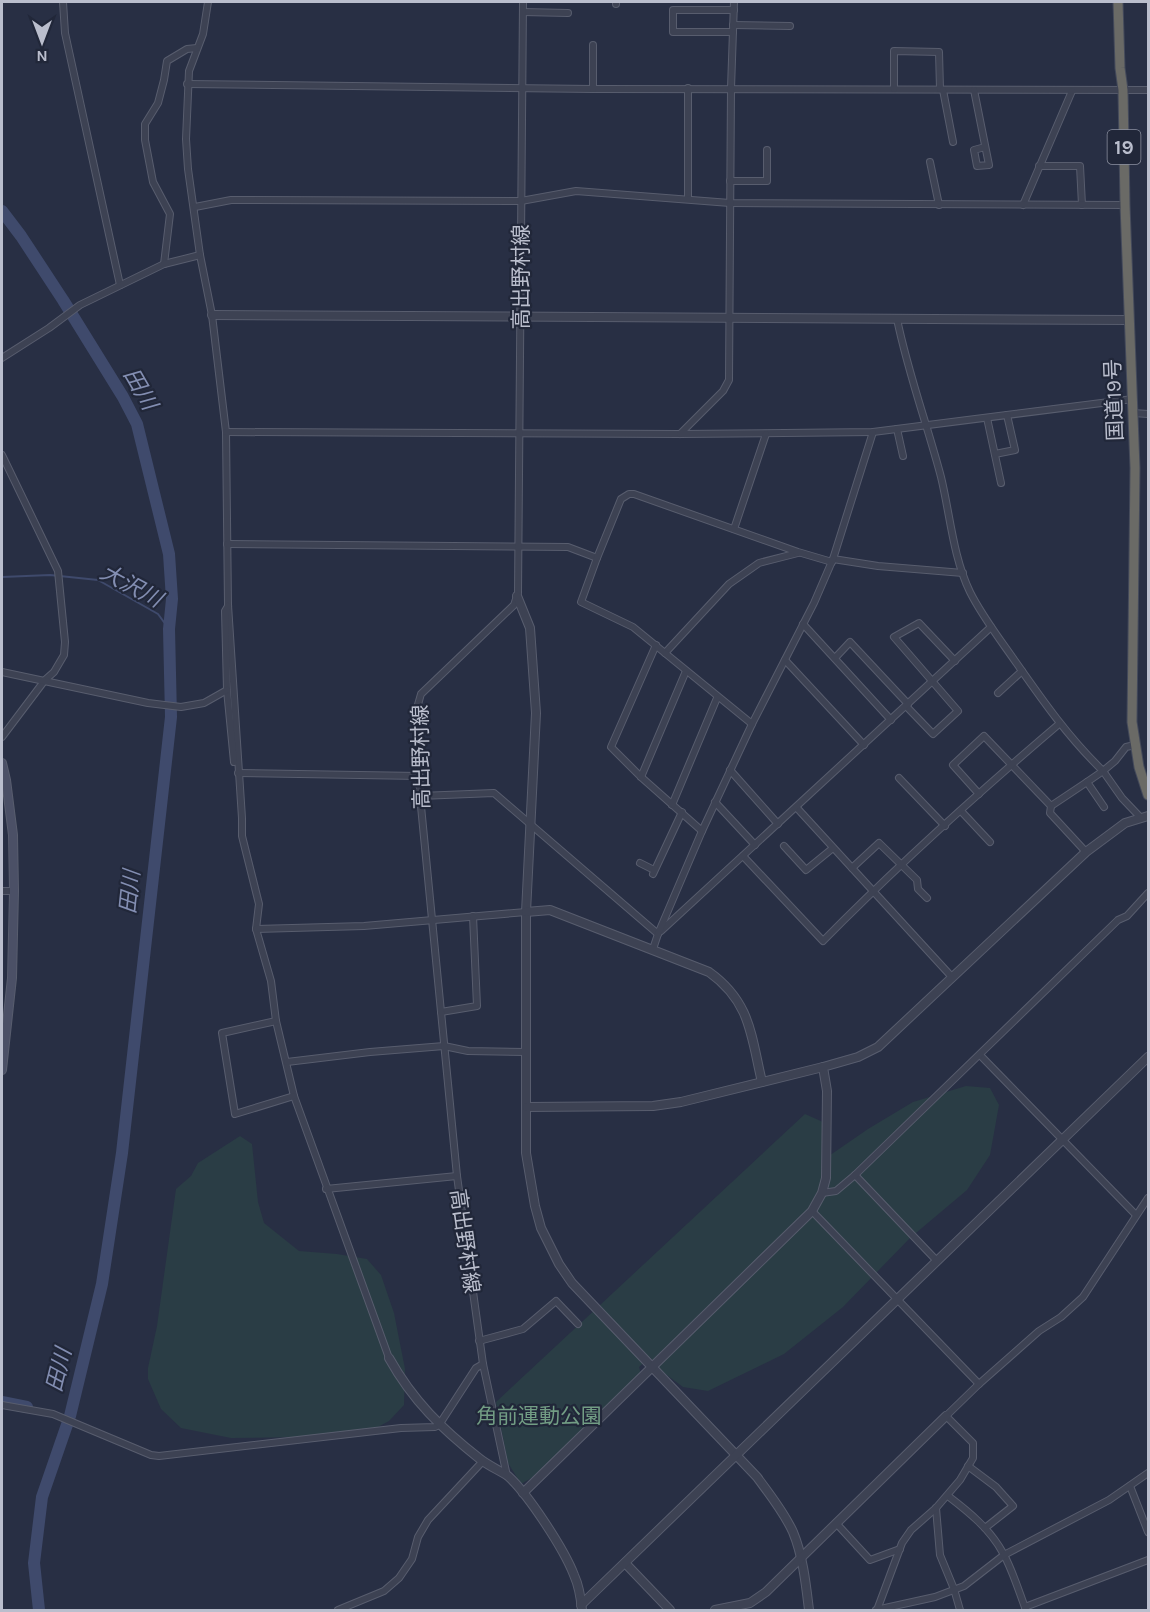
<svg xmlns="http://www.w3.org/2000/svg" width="1150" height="1612" font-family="Karla,'Noto Sans JP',sans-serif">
  <rect width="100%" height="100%" fill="#282f44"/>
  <g fill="#2a3d45">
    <polygon points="966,1086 990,1088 999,1105 990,1155 967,1190 910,1238 843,1307 784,1354 708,1391 683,1387 660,1370 650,1357 639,1367 641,1374 535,1476 521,1484 508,1463 496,1402 805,1114 823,1122 823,1160 868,1129 913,1102"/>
    <polygon points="240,1136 252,1144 258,1202 264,1223 299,1251 337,1254 367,1259 381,1275 394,1313 405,1369 404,1405 389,1421 376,1428 305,1437 231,1438 181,1428 161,1409 148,1379 148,1368 157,1326 176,1189 191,1176 198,1163"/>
  </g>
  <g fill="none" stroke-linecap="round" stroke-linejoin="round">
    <polyline stroke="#3f4a6c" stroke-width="2" points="2,577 50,575 98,580 158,614 169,629"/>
    <g stroke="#3f4a6c" stroke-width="12">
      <polyline points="2,211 21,236 63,300 123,397 137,424 169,554 172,599 169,629 171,717 122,1153 102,1284 70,1416 42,1497 34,1563 39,1610"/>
      <polyline points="2,1402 27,1407"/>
    </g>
    <defs>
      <g id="minor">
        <polyline points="63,2 65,33 120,285"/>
        <polyline points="208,2 203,34 189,71 186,139 188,169 200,255 212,315 226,432 228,605 242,818 242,836 259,904 256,929 271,981 276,1021 294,1096 389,1358"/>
        <polyline points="616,2 616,4"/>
        <polyline points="523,12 568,13"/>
        <polyline points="733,25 790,26"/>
        <polyline points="733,32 673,32 673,10 734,10"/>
        <polyline points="187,84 593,89 1148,90"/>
        <polyline points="593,89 593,45"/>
        <polyline points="894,89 894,51 939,52 940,89"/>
        <polyline points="943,90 953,142"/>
        <polyline points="974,90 989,165 977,166 974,150 985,147"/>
        <polyline points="930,162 939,205"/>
        <polyline points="1039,166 1080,166 1082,205"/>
        <polyline points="730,181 767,181 767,150"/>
        <polyline points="688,199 688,88"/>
        <polyline points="1023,205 1072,91"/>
        <polyline points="195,207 231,200 521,201 576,191 730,203 1125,205"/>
        <polyline points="164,264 170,214 153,182 145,140 145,124 158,103 164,80 167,61 187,49 197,48"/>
        <path d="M897,319C908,373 927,424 941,477C950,514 953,557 970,592C982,616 999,638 1015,661C1043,701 1068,737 1103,771L1115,761L1126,747L1135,745"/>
        <polyline points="2,358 49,328 80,305 164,264 200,255"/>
        <polyline points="1133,413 1148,414"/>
        <polyline points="987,418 1001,483"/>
        <polyline points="897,429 903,456"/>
        <polyline points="226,432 680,434 873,432 1133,399"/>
        <polyline points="680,434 723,391 729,380 731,88 734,2"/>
        <polyline points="995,454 1015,450 1007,415"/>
        <polyline points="2,455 58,571 65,642 64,655 54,672 45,680 2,737"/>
        <polyline points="734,529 766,434"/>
        <polyline points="227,544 568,547 597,558"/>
        <polyline points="833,559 878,566 963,573"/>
        <polyline points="228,606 225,611 227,690 234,762"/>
        <polyline points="803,624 891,720"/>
        <polyline points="656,645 611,747 641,777 702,831"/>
        <polyline points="665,653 729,584 759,563 798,553"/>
        <polyline points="835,658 850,642 908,704"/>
        <polyline points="785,660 864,745"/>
        <polyline points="2,672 148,703 181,707 204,703 227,690"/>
        <polyline points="998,693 1022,671"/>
        <polyline points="906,706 933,734 958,711 894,637 919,623 955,661"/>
        <polyline points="752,724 633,627 581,602 597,558 621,499 629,494 634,494 798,552 832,562"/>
        <polyline points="730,770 778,824"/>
        <polyline points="238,773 419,776"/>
        <polyline points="641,777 686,671"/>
        <polyline points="899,778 945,826"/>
        <polyline points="979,794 953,765 984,736 1051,806 1050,813 1086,852"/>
        <polyline points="420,796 494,793 658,934"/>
        <polyline points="715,802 755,845"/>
        <polyline points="672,805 717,698"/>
        <polyline points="1051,806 1087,782"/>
        <polyline points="1104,807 1087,782 1103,771 1122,798 1141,818"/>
        <polyline points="797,808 951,976"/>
        <polyline points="961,811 990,842"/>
        <polyline points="784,846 806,870 833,848"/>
        <path d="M743,856L823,941C898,865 978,793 1059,724"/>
        <polyline points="640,863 654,870"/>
        <polyline points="852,868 879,843 917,880 918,889 927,898"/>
        <polyline points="653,874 682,812"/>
        <polyline points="2,891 14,891"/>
        <polyline points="256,929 364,926 526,912"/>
        <polyline points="661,931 991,627"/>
        <polyline points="653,949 658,934 702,831 752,724 814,603 833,559 873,432"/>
        <polyline points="441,1012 477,1006 473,916"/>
        <polyline points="276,1021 222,1033 235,1114 294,1096"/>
        <polyline points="980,1055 1136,1215"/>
        <polyline points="287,1062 370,1052 444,1046 468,1051 525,1052"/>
        <polyline points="855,1175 937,1261"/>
        <polyline points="326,1189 457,1176"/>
        <polyline points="822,1193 836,1191 855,1175 1118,920 1127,916 1148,893"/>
        <polyline points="812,1211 979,1384"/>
        <polyline points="479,1341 523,1329 556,1301 578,1324"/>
        <polyline points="2,1405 53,1414 151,1455 159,1456 401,1428 435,1427 439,1425 476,1368 483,1364"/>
        <polyline points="968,1466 996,1487 1013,1506 985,1528"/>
        <polyline points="507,1476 483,1364 457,1176 420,796 417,708 421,694 514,605 518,593 523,2"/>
        <polyline points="1130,1486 1148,1532"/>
        <path d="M948,1496C969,1512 990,1529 1003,1553C1013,1571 1019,1592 1026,1610"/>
        <polyline points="936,1508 940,1555 954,1589 960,1610"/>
        <polyline points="836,1523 870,1560 900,1549"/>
        <polyline points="1025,1607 1148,1560"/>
        <polyline points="338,1610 384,1591 399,1578 412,1559 418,1537 428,1520 483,1461"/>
        <polyline points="876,1610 935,1597 964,1586 1004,1555 1109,1500 1148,1473"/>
        <polyline points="877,1610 902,1543 911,1530 936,1508 960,1480 973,1458 973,1443 946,1416 979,1384 1039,1331 1061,1317 1083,1297 1148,1198"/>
      </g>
      <g id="tertiary">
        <polyline points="212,315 1129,320"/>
        <path d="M517,596L530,628L536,713L526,912V1153L535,1206L541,1228L559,1264L572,1283L757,1477C770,1495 784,1512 793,1532C803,1556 806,1585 809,1610"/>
        <path d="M526,912L550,910L709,972C751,1002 751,1036 762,1082"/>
        <polyline points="527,1107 653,1106 681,1102 823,1067"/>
        <path d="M389,1358C413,1401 442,1429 480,1459C489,1466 499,1470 508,1476C528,1494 564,1549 574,1575C579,1586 581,1599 582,1610"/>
        <polyline points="523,1493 812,1211 822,1193 826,1178 827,1091 823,1067 858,1057 878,1047 1086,852 1125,823 1148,816"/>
        <polyline points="625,1563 670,1610"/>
        <polyline points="581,1605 1148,1057"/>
        <polyline points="715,1610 750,1603 766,1592 946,1416"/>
      </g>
      <polyline id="secondary" points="2,763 6,780 13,835 14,891 12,978 2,1070"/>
      <polyline id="trunk" points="1118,2 1120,68 1123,90 1125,205 1135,468 1132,722 1139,767 1148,795"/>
    </defs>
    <use href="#minor" stroke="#585d6e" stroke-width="8"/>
    <use href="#tertiary" stroke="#585d6e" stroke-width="10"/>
    <use href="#secondary" stroke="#585d6e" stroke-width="10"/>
    <use href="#trunk" stroke="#444a5b" stroke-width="11"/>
    <use href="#minor" stroke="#3d4253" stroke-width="6"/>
    <use href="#tertiary" stroke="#3d4253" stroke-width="8"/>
    <use href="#secondary" stroke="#4b5066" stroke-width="8"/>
    <use href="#trunk" stroke="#6a6a66" stroke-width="9"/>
  </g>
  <g text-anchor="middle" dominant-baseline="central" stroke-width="4.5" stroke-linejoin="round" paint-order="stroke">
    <rect fill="#212739" stroke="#8c91a1" stroke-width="1.5" x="1107.5" y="130" width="33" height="34" rx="4.5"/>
    <g font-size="20" font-weight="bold" fill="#babecd">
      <text x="1124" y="147">19</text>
    </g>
    <g font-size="21" fill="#babecd" stroke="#212739">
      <text transform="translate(521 277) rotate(-90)">高出野村線</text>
      <text transform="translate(1114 400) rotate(-92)">国道19号</text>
      <text transform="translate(421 757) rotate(-91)">高出野村線</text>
      <text transform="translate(465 1241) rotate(82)">高出野村線</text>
    </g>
    <g font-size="21" fill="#729d84" stroke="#212739">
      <text x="539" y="1416">角前運動公園</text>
    </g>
    <g font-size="22" font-style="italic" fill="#838eb2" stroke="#212739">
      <text transform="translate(140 389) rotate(60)">田川</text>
      <text transform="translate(131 586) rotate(28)">大沢川</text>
      <text transform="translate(130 892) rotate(-84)">田川</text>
      <text transform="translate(59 1370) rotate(-76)">田川</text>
    </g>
  </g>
  <rect width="1150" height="1612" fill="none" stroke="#babecd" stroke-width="6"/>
  <g transform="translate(42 42) rotate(180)" stroke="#212739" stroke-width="4.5" paint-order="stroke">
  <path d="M0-4.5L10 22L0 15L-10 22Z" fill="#babecd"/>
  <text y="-9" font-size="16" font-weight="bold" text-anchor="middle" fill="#babecd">N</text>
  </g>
</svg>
